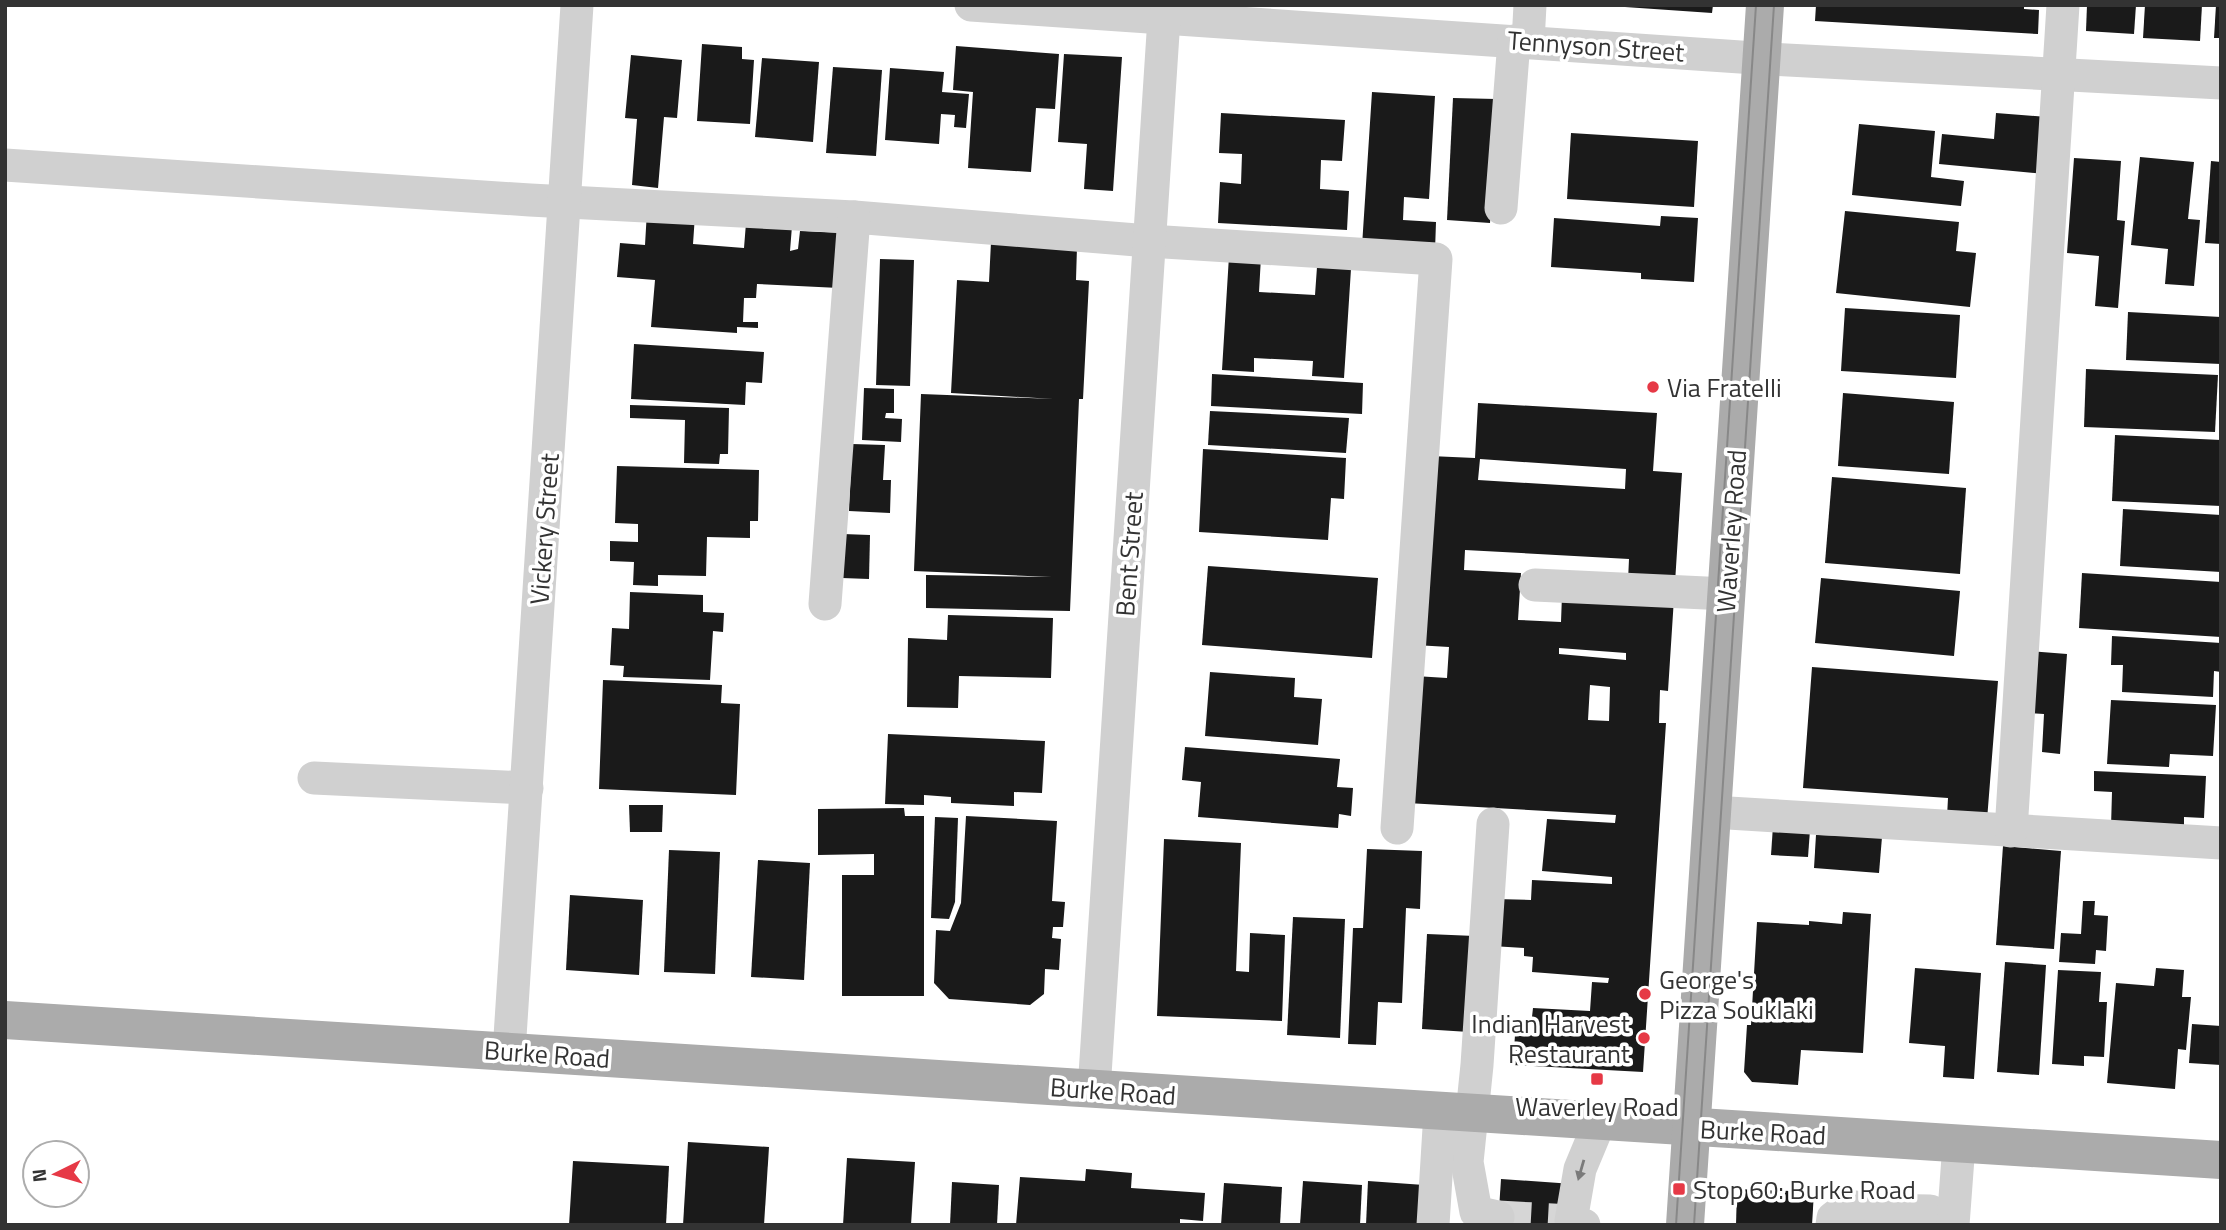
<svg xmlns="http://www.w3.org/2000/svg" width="2226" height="1230" font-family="'Titillium Web',sans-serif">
  <rect width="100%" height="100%" fill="#fff"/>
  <g fill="#1a1a1a" fill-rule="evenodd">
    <polygon points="1625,5 1713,5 1712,13 1625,7"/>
    <polygon points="1816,5 2024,5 2024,9 2039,10 2038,34 1815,21"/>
    <polygon points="2087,5 2136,5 2134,34 2086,31"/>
    <polygon points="2145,5 2202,5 2200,41 2143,38"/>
    <polygon points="2216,5 2221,5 2221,38 2214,38"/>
    <polygon points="702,44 742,47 742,59 754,60 750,124 697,121"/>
    <polygon points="956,46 1059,54 1055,109 1036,108 1031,172 968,168 973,92 953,90"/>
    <polygon points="1064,54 1122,57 1113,191 1084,189 1087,144 1058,142"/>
    <polygon points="631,55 682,60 677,118 664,117 658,188 632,185 637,119 625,118"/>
    <polygon points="762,58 819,62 813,142 755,137"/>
    <polygon points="833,67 882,70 876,156 826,153"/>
    <polygon points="890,68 944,72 942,92 969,94 966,128 954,127 955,115 941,114 939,144 885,140"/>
    <polygon points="1372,92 1435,96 1429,199 1404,197 1403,220 1436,222 1435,251 1362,246"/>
    <polygon points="1453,98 1496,99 1490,223 1447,220"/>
    <polygon points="1221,113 1345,120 1342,161 1321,160 1320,189 1349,191 1347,230 1218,223 1220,182 1241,184 1242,154 1219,153"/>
    <polygon points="1996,113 2047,117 2044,174 1939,164 1942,134 1994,139"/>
    <polygon points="1859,124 1935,131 1931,177 1964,181 1961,206 1852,195"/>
    <polygon points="1571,133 1698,141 1694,207 1567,199"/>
    <polygon points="2140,157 2194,162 2188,219 2200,220 2194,286 2165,284 2168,249 2131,245"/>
    <polygon points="2074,158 2121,161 2117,220 2125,221 2118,308 2095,306 2099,256 2067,253"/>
    <polygon points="2211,161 2221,162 2221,244 2205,243"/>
    <polygon points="647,211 695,215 693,244 744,248 746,223 792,226 790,251 798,249 800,231 841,233 839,288 757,284 756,298 744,298 743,322 758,322 758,328 737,327 737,333 651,327 655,280 617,277 620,243 645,245"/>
    <polygon points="1845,211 1959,222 1956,251 1976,253 1970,307 1836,293"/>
    <polygon points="1661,216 1698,218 1694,282 1641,279 1641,273 1551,267 1554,218 1660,226"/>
    <polygon points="991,242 1077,247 1076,280 1089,281 1083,399 1079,399 1070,611 926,608 926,575 1052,577 914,571 921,394 1054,399 951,393 957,280 989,282"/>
    <polygon points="1229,256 1261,257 1259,292 1315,295 1317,267 1351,269 1344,378 1312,376 1313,361 1254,358 1254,372 1222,370"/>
    <polygon points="880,259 914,260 910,386 876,385"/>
    <polygon points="1845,308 1960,315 1956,378 1841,371"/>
    <polygon points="2128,312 2221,317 2221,364 2126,360"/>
    <polygon points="634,344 764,352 762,383 746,382 745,405 631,399"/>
    <polygon points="2086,369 2218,375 2215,432 2084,427"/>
    <polygon points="1212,374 1363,383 1362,414 1211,406"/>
    <polygon points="864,388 894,389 894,413 886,413 885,418 902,419 901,442 862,440"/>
    <polygon points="1843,393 1954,402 1949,474 1838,466"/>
    <path d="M1478,403L1657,413L1653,471L1682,473L1675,583L1628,581L1629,559L1465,550L1464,570L1521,573L1518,620L1561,622L1562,595L1674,598L1668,691L1660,690L1659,723H1666L1643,1072L1513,1065L1515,1035H1530L1533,1008L1590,1011L1592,982L1608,983L1609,978L1532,972L1533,957L1524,956V948L1492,946L1495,899L1531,900L1532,880L1612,884V877L1542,871L1547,819L1615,823L1616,815L1407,803L1415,676L1447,678L1449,647L1415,645L1430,456L1475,458ZM1480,459L1626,469L1625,489L1478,480ZM1559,648L1626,653V660L1559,654ZM1590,685L1610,687L1609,721L1588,720Z"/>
    <polygon points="630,405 729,408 728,454 720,454 719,464 684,463 685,420 630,418"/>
    <polygon points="1210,411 1349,418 1346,453 1208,445"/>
    <polygon points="2115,435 2221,440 2221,506 2112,501"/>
    <polygon points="852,444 885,445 883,480 891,480 890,513 849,511"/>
    <polygon points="1203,449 1346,458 1344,499 1331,498 1328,540 1199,532"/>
    <polygon points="617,466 759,470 758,521 750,521 750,538 707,537 706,576 658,575 658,586 633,585 634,562 610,561 610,541 638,542 638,524 615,523"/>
    <polygon points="1832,477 1966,488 1960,574 1825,563"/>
    <polygon points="2123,509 2221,515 2221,572 2120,566"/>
    <polygon points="843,534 870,535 869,579 842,578"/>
    <polygon points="1208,566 1378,578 1372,658 1202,645"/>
    <polygon points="2082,573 2221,582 2221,637 2079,628"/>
    <polygon points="1821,578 1960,591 1954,656 1815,643"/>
    <polygon points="630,592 703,595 703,612 724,613 723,632 713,631 710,680 623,677 624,666 610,665 612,628 629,629"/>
    <polygon points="948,615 1053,618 1051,678 959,676 958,708 907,707 908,638 947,640"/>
    <polygon points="2112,636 2221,643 2221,672 2214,671 2213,697 2122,692 2123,665 2111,665"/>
    <polygon points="2030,651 2067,654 2060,754 2042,752 2044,714 2025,713"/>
    <polygon points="1812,667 1998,681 1987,820 1947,817 1948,798 1803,788"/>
    <polygon points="1210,672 1295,678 1294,697 1322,699 1318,745 1205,736"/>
    <polygon points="603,680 722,685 721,703 740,704 736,795 599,789"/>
    <polygon points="2111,700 2216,705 2213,756 2170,754 2169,767 2107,764"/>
    <polygon points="888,734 1045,741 1042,793 1014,792 1014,806 951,803 951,797 924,795 924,805 885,804"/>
    <polygon points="1185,747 1340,759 1337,787 1353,788 1351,816 1339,814 1338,828 1198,817 1201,782 1182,780"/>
    <polygon points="2094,771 2206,776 2204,818 2184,817 2184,830 2111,827 2112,792 2094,791"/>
    <polygon points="629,805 663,805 662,832 630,832"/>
    <polygon points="904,808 905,816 924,816 924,996 842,996 842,875 874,875 874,854 818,855 818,809"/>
    <polygon points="966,816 1057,821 1052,901 1065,902 1063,927 1053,927 1052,938 1061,939 1059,970 1045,969 1044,994 1030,1005 949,999 934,983 936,930 950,931 961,903"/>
    <polygon points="935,817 958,818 955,902 949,919 931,918"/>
    <polygon points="1773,826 1810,830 1808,857 1771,855"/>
    <polygon points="1816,835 1882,837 1879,873 1814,868"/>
    <polygon points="1164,839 1241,843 1236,971 1249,972 1250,933 1285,935 1282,1021 1157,1016"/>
    <polygon points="2003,846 2061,851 2054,949 1996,945"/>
    <polygon points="1367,849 1422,851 1420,909 1406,908 1402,1003 1378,1002 1376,1045 1348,1044 1353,928 1363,928"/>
    <polygon points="669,850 720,852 715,974 664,972"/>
    <polygon points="758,860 810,863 804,980 751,977"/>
    <polygon points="570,895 643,900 639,975 566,970"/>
    <polygon points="2083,901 2095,901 2094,915 2108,916 2106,951 2096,950 2095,964 2059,962 2061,933 2081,934"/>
    <polygon points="1843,912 1871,914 1863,1053 1801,1050 1798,1085 1752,1082 1744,1072 1747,1025 1751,1025 1757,922 1809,925 1809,921 1842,924"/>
    <polygon points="1293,917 1345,919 1340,1038 1287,1035"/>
    <polygon points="1427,934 1475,936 1469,1032 1422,1029"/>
    <polygon points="2005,962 2046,965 2039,1075 1997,1072"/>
    <polygon points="1915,968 1981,973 1974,1079 1943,1077 1945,1046 1909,1043"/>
    <polygon points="2156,968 2184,970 2182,997 2191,997 2186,1050 2178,1049 2175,1089 2107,1083 2116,983 2154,986"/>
    <polygon points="2058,970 2101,972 2099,1002 2107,1002 2104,1057 2084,1056 2084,1066 2052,1064"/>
    <polygon points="2192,1024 2221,1026 2221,1065 2189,1063"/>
    <polygon points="688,1142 769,1147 764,1225 683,1225"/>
    <polygon points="847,1158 915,1162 911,1225 843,1225"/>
    <polygon points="573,1161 669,1166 666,1225 569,1225"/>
    <polygon points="1086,1169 1132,1173 1131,1188 1205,1193 1203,1221 1180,1219 1180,1225 1016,1225 1020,1177 1085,1181"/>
    <polygon points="1501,1179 1573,1184 1571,1225 1498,1225"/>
    <polygon points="1303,1181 1362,1185 1360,1225 1300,1225"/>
    <polygon points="1368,1181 1424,1185 1421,1225 1366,1225"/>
    <polygon points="952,1182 999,1185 997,1225 950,1225"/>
    <polygon points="1224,1183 1282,1187 1280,1225 1221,1225"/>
    <polygon points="1737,1189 1814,1192 1812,1225 1736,1225"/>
  </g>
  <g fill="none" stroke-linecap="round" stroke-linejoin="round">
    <polyline stroke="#d6d6d6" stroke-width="33" stroke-dasharray="33 17" stroke-linecap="butt" points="1498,1217 1571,1221"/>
    <g stroke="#d0d0d0" stroke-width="33">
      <polyline points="971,5 1770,59 2221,83"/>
      <polyline points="1528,42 1530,5"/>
      <polyline points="5,165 530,200 854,217 1149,241 1436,259 1397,828"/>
      <polyline points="1501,208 1514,41"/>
      <polyline points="1535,585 1727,594"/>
      <polyline points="825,604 854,217"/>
      <polyline points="314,778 527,788"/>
      <polyline points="1712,812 2221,843"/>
      <polyline points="1493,824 1477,1065 1467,1162 1476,1212 1498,1217"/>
      <polyline points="2011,831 2063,5"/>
      <polyline points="509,1052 577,5"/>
      <polyline points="1094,1090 1164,18"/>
      <polyline points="1433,1225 1440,1112"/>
      <polyline points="1584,1225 1571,1221 1580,1169 1600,1121"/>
      <polyline points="1832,1225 1833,1218 1849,1206 1874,1210 1930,1211 1937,1225"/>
      <polyline points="1953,1225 1959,1144"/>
    </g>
    <g stroke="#ababab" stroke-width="38">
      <polyline points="5,1020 2221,1160"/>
      <polyline points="1685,1225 1765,5"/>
    </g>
    <g stroke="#888" stroke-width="2">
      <polyline points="1676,1225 1756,5"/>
      <polyline points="1694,1225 1774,5"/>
    </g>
  </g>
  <defs><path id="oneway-solid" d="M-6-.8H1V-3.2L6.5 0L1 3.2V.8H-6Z" transform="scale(1.75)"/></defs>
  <use fill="#7a7a7a" href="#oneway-solid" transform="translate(1581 1170) rotate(106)"/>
  <g fill="#e63946" stroke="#fff" stroke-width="2.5">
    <circle cx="1653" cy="387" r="7"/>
    <circle cx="1645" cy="994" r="7"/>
    <circle cx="1644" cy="1038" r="7"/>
    <rect x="1590" y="1072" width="14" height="14" rx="3.5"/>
    <rect x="1672" y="1182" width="14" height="14" rx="3.5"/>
  </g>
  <g text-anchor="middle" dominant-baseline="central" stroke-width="7" stroke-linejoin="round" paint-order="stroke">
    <g font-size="26" fill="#333" stroke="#fff">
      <text transform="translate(1596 46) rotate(4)">Tennyson Street</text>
      <text transform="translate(544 529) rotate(-86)">Vickery Street</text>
      <text transform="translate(1731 531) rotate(-86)">Waverley Road</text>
      <text transform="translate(1129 554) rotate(-86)">Bent Street</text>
      <text transform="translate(547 1054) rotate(4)">Burke Road</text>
      <text transform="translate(1113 1091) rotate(4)">Burke Road</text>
      <text transform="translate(1763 1132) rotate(3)">Burke Road</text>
    </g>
    <g font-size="26" fill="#333" stroke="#fff" text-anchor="start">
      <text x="1667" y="387">Via Fratelli</text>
      <text x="1659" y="979">George's<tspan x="1659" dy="30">Pizza Souklaki</tspan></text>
      <text x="1630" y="1023" text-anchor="end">Indian Harvest<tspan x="1630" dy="30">Restaurant</tspan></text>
      <text x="1597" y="1106" text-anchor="middle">Waverley Road</text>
      <text x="1693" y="1189">Stop 60: Burke Road</text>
    </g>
  </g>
  <rect width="2226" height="1230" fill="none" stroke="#333333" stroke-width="14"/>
  <g transform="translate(56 1174) rotate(265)"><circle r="33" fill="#ffffff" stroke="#adadad" stroke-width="2"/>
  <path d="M0-5L12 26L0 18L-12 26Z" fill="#e63946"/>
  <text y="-10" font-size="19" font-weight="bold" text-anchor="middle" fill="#333333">N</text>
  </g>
</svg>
